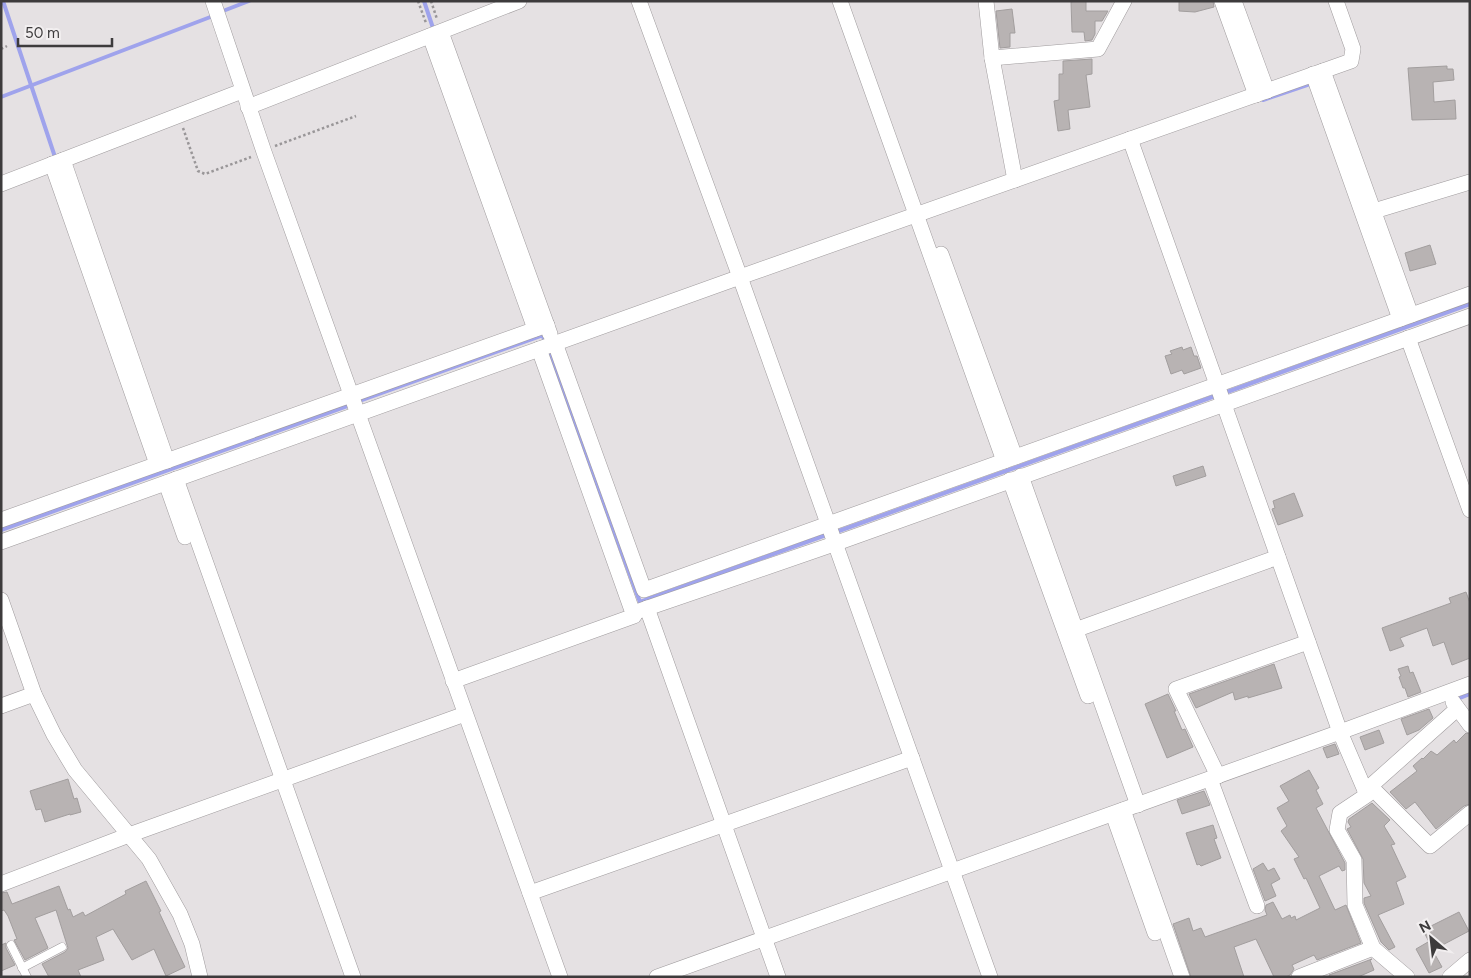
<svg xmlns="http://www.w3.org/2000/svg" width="1471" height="978" font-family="Figtree,sans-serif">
  <rect width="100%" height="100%" fill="#e5e1e3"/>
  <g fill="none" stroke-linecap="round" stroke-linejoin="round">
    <g stroke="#9fa3ec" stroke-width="4">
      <polyline points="3,1 55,157"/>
      <polyline points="424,1 433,28"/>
      <polyline points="223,11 249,1"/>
      <polyline points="1,97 213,16"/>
      <polyline points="1263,100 1310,84"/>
      <polyline points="548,351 640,602 826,535"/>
      <polyline points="1227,392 1470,304"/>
      <polyline points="356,402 543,335 544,340"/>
      <polyline points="1,530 350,405"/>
      <polyline points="836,532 1215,396"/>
      <polyline points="1460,698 1470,694"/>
    </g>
  </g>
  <g fill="#b8b3b3" stroke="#a29e9e">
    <polygon points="1075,1 1086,1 1086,11 1108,11 1102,21 1095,21 1095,34 1092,40 1085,41 1084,32 1072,32 1071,2"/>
    <polygon points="1179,1 1213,1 1214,7 1195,12 1179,11"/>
    <polygon points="1012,9 1015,33 1010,33 1010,47 1000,48 996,11"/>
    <polygon points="1092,59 1092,74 1086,75 1090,107 1068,110 1070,129 1058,131 1054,101 1059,100 1059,74 1063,74 1063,61"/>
    <polygon points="1447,66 1447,69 1453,69 1454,80 1433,82 1434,102 1455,100 1456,119 1412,120 1408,68"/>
    <polygon points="1430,245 1436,264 1410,271 1405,253"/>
    <polygon points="1182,347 1183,350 1191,347 1194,356 1197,356 1201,368 1184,374 1182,370 1171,374 1165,356 1172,354 1170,351"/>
    <polygon points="1203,466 1206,476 1176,486 1173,476"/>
    <polygon points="1294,493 1303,516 1278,525 1272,509 1275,508 1273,501"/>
    <polygon points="1466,592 1470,603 1470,658 1452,665 1444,642 1433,646 1427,628 1400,638 1404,646 1390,651 1382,628 1451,603 1449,598"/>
    <polygon points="1274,664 1282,688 1248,698 1248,696 1235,700 1233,692 1196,708 1189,694"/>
    <polygon points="1408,666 1410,673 1413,672 1421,692 1408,697 1405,688 1403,688 1399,677 1401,676 1398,669"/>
    <polygon points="1168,694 1176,711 1174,711 1182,730 1185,729 1193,747 1167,758 1145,704"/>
    <polygon points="1429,709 1433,718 1419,730 1407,735 1401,719"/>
    <polygon points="1379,730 1384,743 1365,750 1360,737"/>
    <polygon points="1466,733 1470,734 1470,804 1464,806 1436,829 1415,802 1406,809 1390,792 1417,771 1413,766 1422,758 1423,759 1431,751 1437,755 1454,740 1456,743"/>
    <polygon points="1335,744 1339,754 1327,758 1323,748"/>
    <polygon points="1309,770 1319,788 1316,790 1323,804 1316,808 1345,863 1345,870 1342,871 1339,866 1319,876 1335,910 1346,905 1361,943 1317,960 1314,955 1292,965 1294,969 1290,975 1286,977 1274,977 1256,939 1234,947 1244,977 1191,977 1173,924 1189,918 1193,931 1201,928 1205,937 1267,915 1265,910 1266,905 1273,902 1282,919 1290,915 1291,918 1295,916 1296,920 1320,908 1306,878 1304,879 1294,859 1299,857 1281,831 1287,826 1277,808 1289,801 1280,786"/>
    <polygon points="68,779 74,799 77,798 81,812 70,815 70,814 45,822 41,809 36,810 30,791"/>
    <polygon points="1204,791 1210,805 1182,814 1177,800"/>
    <polygon points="1372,803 1390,820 1384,826 1395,844 1391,845 1406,877 1396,882 1404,904 1378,915 1395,947 1389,950 1381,942 1364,903 1364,898 1371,896 1364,883 1363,859 1347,829 1351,827 1348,822 1349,819"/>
    <polygon points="1213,825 1217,838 1214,839 1221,858 1201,866 1199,864 1197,865 1186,833"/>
    <polygon points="1263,863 1268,871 1274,868 1280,879 1271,884 1276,896 1265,901 1253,869"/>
    <polygon points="146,881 161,911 159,912 185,967 166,976 154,949 132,960 113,929 96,937 104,960 78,970 81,977 49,977 42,964 65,952 68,948 56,910 35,918 48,948 25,960 14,940 17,939 8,916 4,910 1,911 1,893 7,892 12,904 59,886 68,910 70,909 73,917 83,912 85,916 126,894 125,891"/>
    <polygon points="1459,912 1469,931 1433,950 1423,930"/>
    <polygon points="1428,942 1442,967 1429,973 1416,949"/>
    <polygon points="6,943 6,948 15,965 1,971 1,945"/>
    <polygon points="1372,959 1370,960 1374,970 1358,977 1330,977 1329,975"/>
  </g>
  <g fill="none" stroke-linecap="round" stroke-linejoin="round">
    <defs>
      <g id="lane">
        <polyline points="11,945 27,977"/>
        <polyline points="22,968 62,947"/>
      </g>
      <g id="street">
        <polyline points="213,1 264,152 560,977"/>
        <polyline points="639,1 740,277 990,977"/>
        <polyline points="840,1 1004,461"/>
        <polyline points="986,1 992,58 1015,180"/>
        <polyline points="1222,1 1256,95"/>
        <polyline points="1234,1 1267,91"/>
        <polyline points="441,32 550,334"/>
        <polyline points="430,36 535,329"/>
        <polyline points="992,58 1098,49 1124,1"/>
        <polyline points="1323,71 1411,315"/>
        <polyline points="1313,74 1400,319"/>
        <polyline points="248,107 519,1"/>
        <polyline points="1130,139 1340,732 1367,795 1340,813 1337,830 1354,860 1355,905 1373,948 1407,977"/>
        <polyline points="63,160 167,461"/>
        <polyline points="52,164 157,464"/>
        <polyline points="1,184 242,91"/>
        <polyline points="1374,211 1470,182"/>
        <polyline points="941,254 1015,457"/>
        <polyline points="1408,338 1470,510"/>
        <polyline points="555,343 644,590 1470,294"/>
        <polyline points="1021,476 1138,805"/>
        <polyline points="176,479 353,977"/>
        <polyline points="1010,480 1088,696"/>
        <polyline points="166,483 185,537"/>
        <polyline points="1,520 547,325"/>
        <polyline points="1,542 740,277 1351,61 1353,49 1336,1"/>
        <polyline points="1,600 34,694 54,735 75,770 149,859 180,914 192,944 200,977"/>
        <polyline points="647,608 778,977"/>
        <polyline points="633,613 834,544 1470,316"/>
        <polyline points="1075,630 1278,557"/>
        <polyline points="453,681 634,616 539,349"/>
        <polyline points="1453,702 1470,725"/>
        <polyline points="1,706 34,694"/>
        <polyline points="1218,776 1176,689 1308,642"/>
        <polyline points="1210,779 1257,906"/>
        <polyline points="1371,787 1430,846 1470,813"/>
        <polyline points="1365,791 1457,709"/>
        <polyline points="1123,810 1182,977"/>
        <polyline points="1113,814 1155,933"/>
        <polyline points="1,884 129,835 465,714"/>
        <polyline points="530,893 912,758"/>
        <polyline points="657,977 1340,732 1470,684"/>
        <polyline points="1299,977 1373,948"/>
        <polyline points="1450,977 1470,960"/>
      </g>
    </defs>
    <use href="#lane" stroke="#9f9b9d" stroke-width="9"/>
    <use href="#street" stroke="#9f9b9d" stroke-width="16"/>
    <g stroke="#999698" stroke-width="2.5" stroke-dasharray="2.5 2.5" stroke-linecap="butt">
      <polyline points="418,1 426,23"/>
      <polyline points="431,1 437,19"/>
      <polyline points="1,49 7,46"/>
      <polyline points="183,128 198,171 205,174 251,157"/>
      <polyline points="275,146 356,116"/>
    </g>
    <use href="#lane" stroke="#fff" stroke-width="8"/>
    <use href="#street" stroke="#fff" stroke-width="15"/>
  </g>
  <rect width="1471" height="978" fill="none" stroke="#3d3b3c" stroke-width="5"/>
  <g transform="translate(1431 938) rotate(332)" stroke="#f2eff0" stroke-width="4" paint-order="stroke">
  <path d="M0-4L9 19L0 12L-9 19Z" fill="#3d3b3c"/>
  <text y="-8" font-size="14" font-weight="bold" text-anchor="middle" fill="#3d3b3c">N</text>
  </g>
  <path d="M18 38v8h94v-8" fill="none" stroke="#3d3b3c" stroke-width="2.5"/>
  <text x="25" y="38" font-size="15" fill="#3d3b3c" stroke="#f2eff0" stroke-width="4" paint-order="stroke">50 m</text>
</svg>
